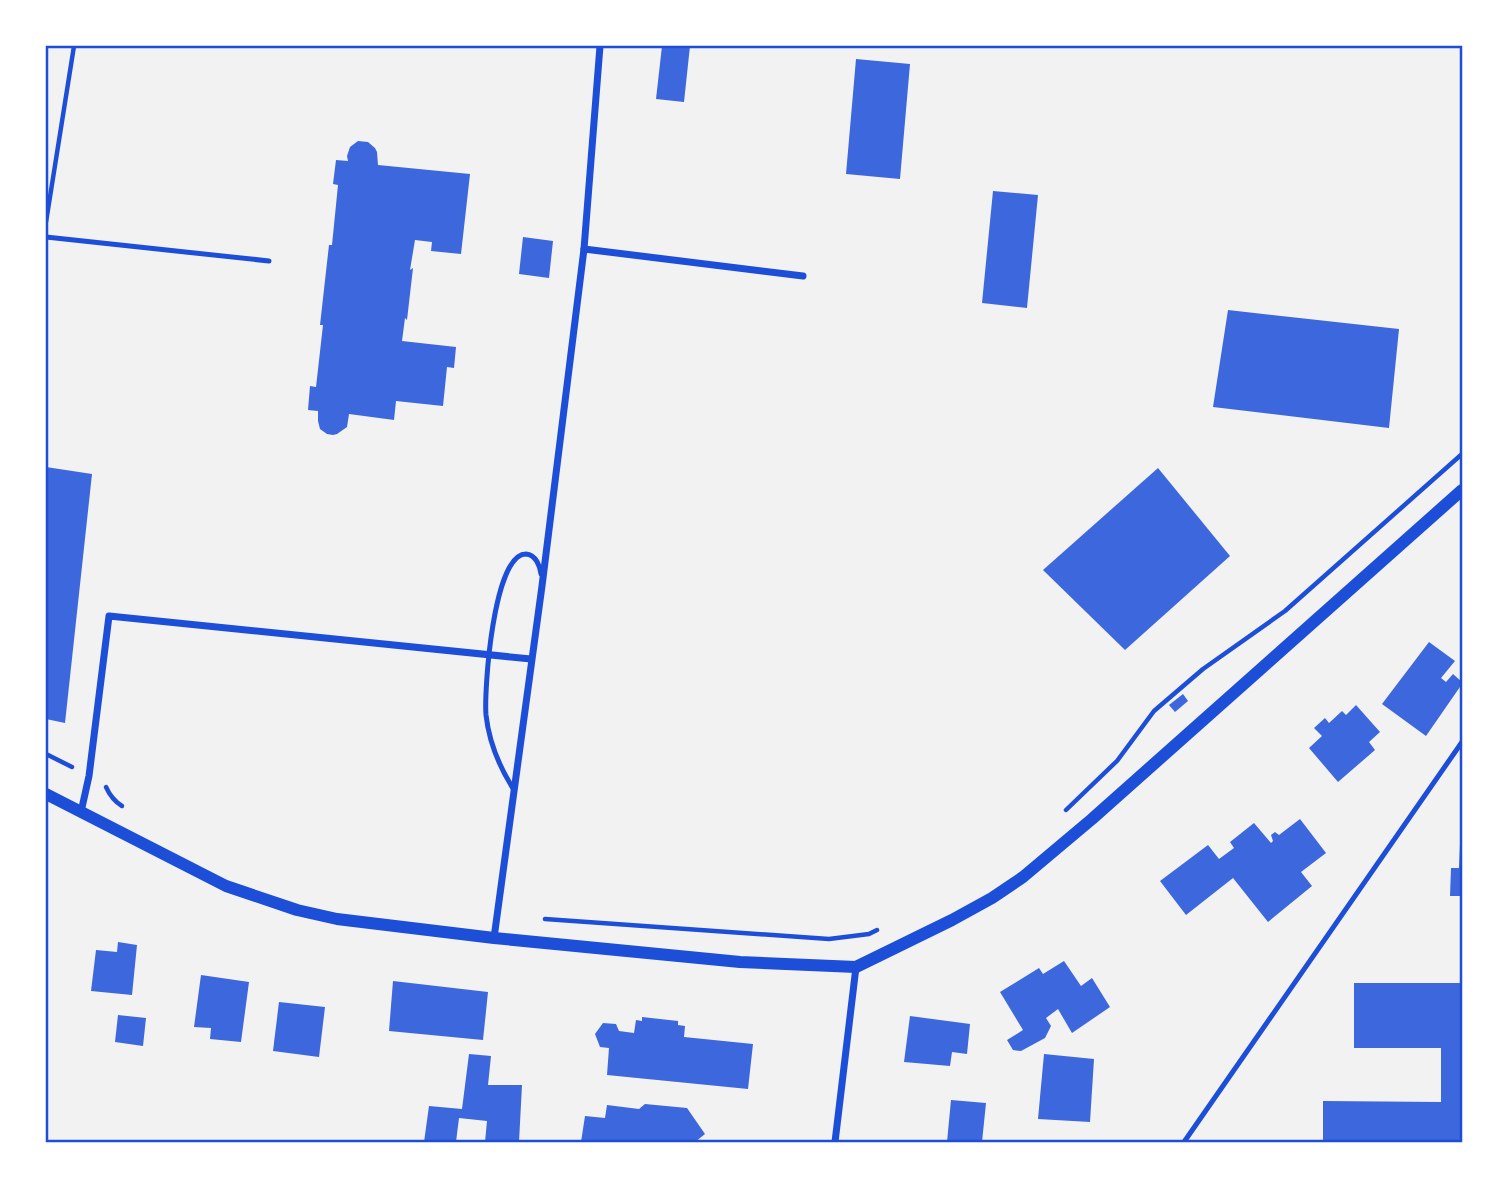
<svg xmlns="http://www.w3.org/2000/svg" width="1508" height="1188" font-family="Jost,sans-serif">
  <rect width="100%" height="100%" fill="#f2f2f2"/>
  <g fill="#3d67dc">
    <polygon points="662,46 690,46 684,102 656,99"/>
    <polygon points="856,59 910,64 900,179 846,174"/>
    <polygon points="358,141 368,142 375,148 377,152 378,165 470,174 461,254 431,251 432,242 415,240 410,270 413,268 407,320 405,318 402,341 456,347 454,368 447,367 443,406 396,401 394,420 349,414 347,427 337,434 333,435 327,434 320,429 318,421 318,411 308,410 310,386 316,387 323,325 320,325 329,245 332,245 338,185 333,184 336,160 348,161 347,156 350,147"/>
    <polygon points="993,191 1038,195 1027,308 982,303"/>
    <polygon points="523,237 553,241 549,278 519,274"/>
    <polygon points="1228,310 1399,329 1389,428 1213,407"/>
    <polygon points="46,467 92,474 65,723 46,719"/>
    <polygon points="1158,468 1230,556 1125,650 1043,570"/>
    <polygon points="1429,642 1455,661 1441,678 1446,682 1453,674 1462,682 1462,684 1426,736 1382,704"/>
    <polygon points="1183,694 1188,701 1175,712 1169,705"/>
    <polygon points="1356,705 1380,732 1369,742 1375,750 1338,782 1309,748 1322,736 1314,728 1325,718 1329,723 1342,711 1346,715"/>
    <polygon points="1300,819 1326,853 1301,872 1312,886 1268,922 1233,878 1186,915 1160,881 1208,845 1219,859 1234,848 1230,842 1254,823 1271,843 1273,841 1271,835 1275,832 1279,835"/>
    <polygon points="1460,844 1462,844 1462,896 1450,896 1451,868 1459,868"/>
    <polygon points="118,942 137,945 132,995 91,991 96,950 117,952"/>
    <polygon points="1064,961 1081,986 1092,978 1110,1007 1072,1033 1058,1009 1046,1018 1051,1026 1045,1038 1021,1051 1013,1050 1007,1040 1023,1030 1000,992 1039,968 1043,974"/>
    <polygon points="201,975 249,982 241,1042 210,1039 211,1028 194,1027"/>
    <polygon points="393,981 488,992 483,1040 389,1031"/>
    <polygon points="1354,983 1462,983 1462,1142 1323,1142 1323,1101 1441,1102 1441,1048 1354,1048"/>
    <polygon points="279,1002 325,1007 319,1057 273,1051"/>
    <polygon points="118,1015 146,1018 143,1046 115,1042"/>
    <polygon points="910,1016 970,1024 967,1054 952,1052 950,1066 904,1062"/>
    <polygon points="642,1017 678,1021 678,1025 685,1026 684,1037 753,1044 748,1089 607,1075 609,1048 600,1047 595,1034 603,1023 616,1024 619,1031 634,1033 636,1020 642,1021"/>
    <polygon points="469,1054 491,1056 488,1085 522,1085 519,1142 485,1142 487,1121 459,1118 456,1142 424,1142 429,1106 462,1109"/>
    <polygon points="1044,1054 1094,1059 1090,1122 1038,1119"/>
    <polygon points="951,1100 986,1103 982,1142 947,1142"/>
    <polygon points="645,1104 687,1108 705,1134 695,1142 581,1142 585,1116 605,1118 607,1105 639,1109"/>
  </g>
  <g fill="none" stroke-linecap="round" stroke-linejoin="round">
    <g stroke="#1d4ed8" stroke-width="4.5">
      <polyline points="46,222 74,46"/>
      <polyline points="46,754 72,767"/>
      <path d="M106,787C110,796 114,801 122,806"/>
      <polyline points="1066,810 1117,761 1154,711 1203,669 1285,611 1462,454"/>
      <polyline points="545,919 829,939 869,934 877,930"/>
    </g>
    <g stroke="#1d4ed8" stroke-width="5">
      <polyline points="46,237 269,261"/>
      <path d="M514,790C500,768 489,742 486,715C484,691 493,554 526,554C536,555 540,566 541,574"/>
      <polyline points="1184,1142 1462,742"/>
    </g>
    <g stroke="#1d4ed8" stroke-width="7">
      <polyline points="584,249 803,276"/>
      <polyline points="81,812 89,776 109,616 531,659"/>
      <polyline points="494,938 542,586 584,249 600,46"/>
      <polyline points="835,1142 856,967"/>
    </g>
    <polyline stroke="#1d4ed8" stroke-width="12" points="46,794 226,886 297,910 337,919 494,938 740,962 856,967 952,920 992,898 1023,877 1092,819 1462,490"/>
  </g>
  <rect width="1508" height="1188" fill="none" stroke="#ffffff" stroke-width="94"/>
  <rect x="47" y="47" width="1414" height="1094" fill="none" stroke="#1d4ed8" stroke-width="2.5"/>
</svg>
